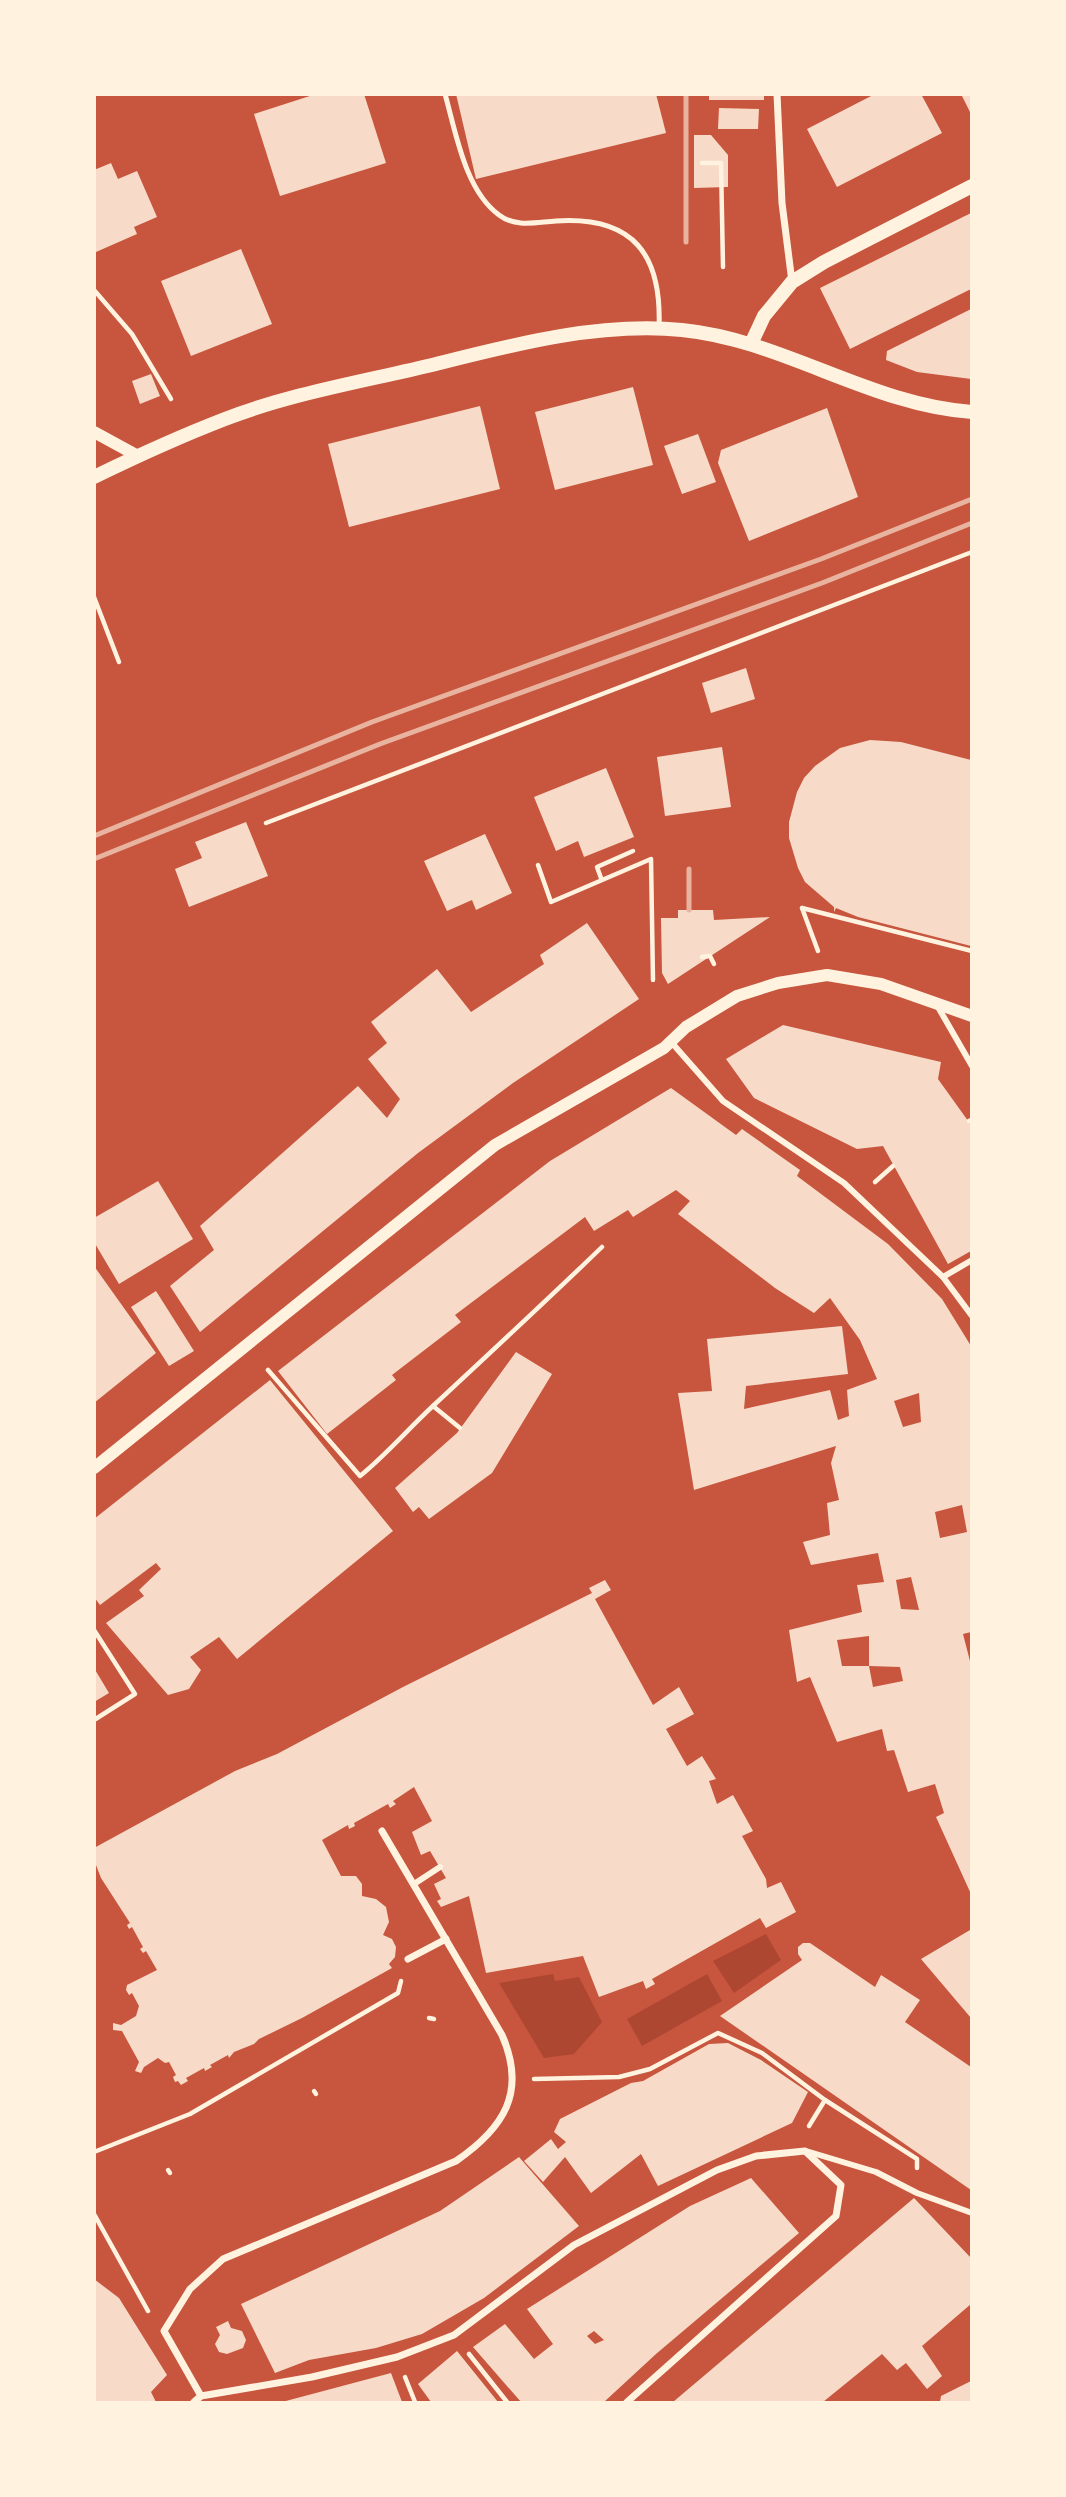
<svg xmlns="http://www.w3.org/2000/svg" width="1066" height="2497" font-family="Quicksand,sans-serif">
  <rect width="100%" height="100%" fill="#c8553d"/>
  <g fill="#ae4732">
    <polygon points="766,1934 781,1960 734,1993 713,1961"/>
    <polygon points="553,1974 555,1981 579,1977 602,2022 574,2054 544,2058 499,1983"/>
    <polygon points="707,1974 722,2001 642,2046 627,2019"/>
  </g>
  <g fill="#f7dbc8" fill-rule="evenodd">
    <polygon points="316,94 364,94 386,163 280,196 254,114"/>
    <polygon points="456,94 656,94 666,133 476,179"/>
    <rect x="709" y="94" width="55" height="6"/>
    <polygon points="875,94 921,94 942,133 837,187 807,129"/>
    <polygon points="961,94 971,94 971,114"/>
    <polygon points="719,108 759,109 758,129 718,129"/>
    <polygon points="694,135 711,135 728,155 728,187 694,188"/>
    <polygon points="111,163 118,179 137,171 157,217 134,227 137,234 96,252 94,170"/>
    <polygon points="971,213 971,289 850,349 820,288"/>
    <polygon points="241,249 272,324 191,356 161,281"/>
    <polygon points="971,309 971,379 917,372 886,360 887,351"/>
    <polygon points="151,374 160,396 140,404 132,381"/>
    <polygon points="633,387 653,465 555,490 535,412"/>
    <polygon points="480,406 500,489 349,527 328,444"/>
    <polygon points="827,408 858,497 749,541 718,463 721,450"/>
    <polygon points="698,434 716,482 682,494 664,446"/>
    <polygon points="746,668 755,699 711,713 702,683"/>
    <polygon points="870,740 901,742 971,760 971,946 858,917 836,908 834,912 834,907 805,882 798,868 789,838 789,822 797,792 804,778 815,766 840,748"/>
    <polygon points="722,747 731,807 665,816 657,757"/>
    <polygon points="606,768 634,837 584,857 578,841 556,851 534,797"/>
    <polygon points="246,822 268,876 189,907 175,869 202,858 195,842"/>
    <polygon points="485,834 512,893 476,910 472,900 447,911 424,861"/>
    <polygon points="678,910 713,910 714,920 770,917 668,984 662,973 661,918 678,918"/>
    <polygon points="587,923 639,999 513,1083 418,1153 200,1332 170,1286 214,1250 200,1226 358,1086 387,1118 400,1099 368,1059 387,1043 371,1022 437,969 471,1012 544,964 540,955"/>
    <polygon points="783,1025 941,1062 938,1079 971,1125 971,1251 948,1264 883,1146 857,1149 754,1098 726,1059"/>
    <path d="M671,1088L736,1135L742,1129L800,1170L797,1176L888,1244L942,1299L971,1346V1632L963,1634L971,1665V1894L936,1817L944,1813L935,1784L908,1792L894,1750L887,1751L882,1729L837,1742L810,1677L797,1682L789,1630L862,1612L857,1585L884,1582L878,1553L811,1565L803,1542L830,1535L827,1503L839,1500L831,1463L836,1446L694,1490L678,1393L712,1391L707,1339L842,1326L848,1374L746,1386L744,1409L830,1390L838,1420L849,1416L847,1390L877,1379L860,1340L830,1298L814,1313L775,1288L678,1214L690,1201L676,1190L633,1217L628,1210L594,1231L585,1217L455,1315L461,1322L392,1375L396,1380L327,1434L278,1371L550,1161ZM919,1393L921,1422L903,1427L894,1401ZM962,1505L967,1532L940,1538L935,1512ZM911,1577L919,1610L901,1609L896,1580ZM869,1636V1666H842L837,1640ZM869,1666L900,1667L903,1681L873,1687Z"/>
    <polygon points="158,1181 193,1239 119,1284 94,1242 94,1218"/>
    <polygon points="94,1266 156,1353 94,1403"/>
    <polygon points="156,1291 194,1351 169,1366 131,1307"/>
    <polygon points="516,1352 552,1374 492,1473 429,1519 419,1507 413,1512 395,1488 457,1433"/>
    <polygon points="270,1380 393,1531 237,1659 219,1637 190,1657 201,1670 189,1689 168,1695 106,1623 144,1596 139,1590 161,1569 156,1563 100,1605 94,1597 94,1519"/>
    <polygon points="605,1580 611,1590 595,1599 653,1705 679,1687 694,1714 666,1729 687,1766 702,1756 716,1779 709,1781 717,1804 733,1795 753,1831 742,1836 766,1879 767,1888 781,1882 796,1912 766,1928 760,1918 652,1979 655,1984 646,1989 643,1981 599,1997 583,1956 486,1973 469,1896 441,1907 437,1901 441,1899 434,1884 446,1878 430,1851 421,1855 412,1832 432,1821 414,1787 393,1801 396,1804 390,1808 388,1804 354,1823 355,1826 349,1829 348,1825 322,1840 341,1876 356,1876 362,1884 362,1896 376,1899 386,1907 389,1922 383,1935 392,1939 396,1947 395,1957 389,1964 392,1968 302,2018 259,2039 254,2044 234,2052 229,2058 228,2055 210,2065 212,2067 205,2071 204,2068 186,2078 188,2081 181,2085 178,2081 175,2082 173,2077 176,2075 169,2062 165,2063 158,2058 144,2067 141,2073 135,2071 139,2062 122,2031 113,2030 113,2023 121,2025 136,2016 139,2006 132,1993 129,1995 126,1990 127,1985 157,1970 146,1951 143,1953 140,1949 143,1947 132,1927 129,1929 127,1925 130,1923 101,1878 94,1860 94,1848 235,1771 277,1754 403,1687 592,1593 589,1588"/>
    <polygon points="94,1668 109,1693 94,1702"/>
    <polygon points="970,1930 971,1931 971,2018 921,1959"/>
    <polygon points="803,1943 810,1943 875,1987 881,1975 920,2000 905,2022 971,2067 971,2190 720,2016 802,1960 798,1954 798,1947"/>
    <polygon points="728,2043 761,2060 808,2092 792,2123 658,2186 641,2154 591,2193 565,2157 543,2182 524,2161 551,2139 558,2149 566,2142 554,2132 560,2119 631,2083 643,2081 709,2044"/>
    <polygon points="519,2157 579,2226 484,2298 422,2334 376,2348 309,2360 275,2373 241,2304 440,2211"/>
    <path d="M751,2178L799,2233L656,2354L604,2402H521L473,2347L505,2324L534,2359L553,2344L527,2309L690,2206ZM594,2331L604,2340L595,2344L587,2336Z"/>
    <polygon points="914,2198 971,2258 971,2304 922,2346 942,2376 927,2389 906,2363 897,2370 882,2354 823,2402 673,2402"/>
    <polygon points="94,2279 119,2298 167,2375 151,2392 156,2402 94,2402"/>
    <polygon points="228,2321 231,2328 242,2331 246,2340 243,2348 227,2354 219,2352 215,2344 220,2335 216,2327"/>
    <polygon points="457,2351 498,2402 431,2402 418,2384"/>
    <polygon points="391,2373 402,2402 282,2402"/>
    <polygon points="971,2381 971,2402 940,2402 941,2396"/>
  </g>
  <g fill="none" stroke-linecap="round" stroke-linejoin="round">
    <g stroke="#fff3e0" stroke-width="4.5">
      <polyline points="702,163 721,163 723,267"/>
      <polyline points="94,290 132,334 171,399"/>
      <polyline points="94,597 119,662"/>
      <polyline points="266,823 972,552"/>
      <polyline points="538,865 551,902 651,859 653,980"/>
      <polyline points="601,878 597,867 633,851"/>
      <polyline points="802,908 972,951"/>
      <polyline points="802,908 818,951"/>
      <polyline points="702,957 710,956 714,964"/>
      <polyline points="969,1121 972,1120"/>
      <polyline points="875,1182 893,1166"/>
      <path d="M268,1370L360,1476C387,1454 408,1429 434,1405C490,1353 546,1301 602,1247"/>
      <polyline points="433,1406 460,1428"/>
      <polyline points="94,1630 135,1694 94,1720"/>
      <polyline points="429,2018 434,2019"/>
      <polyline points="534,2079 619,2077 650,2069 718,2033 762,2053 825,2100 917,2159 917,2168"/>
      <polyline points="314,2091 316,2094"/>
      <polyline points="809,2126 825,2100"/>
      <polyline points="94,2152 190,2114 398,1993 401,1981"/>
      <polyline points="168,2170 170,2173"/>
      <polyline points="94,2214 148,2311"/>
      <polyline points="469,2354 507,2402"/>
      <polyline points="405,2377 415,2402"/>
    </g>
    <path stroke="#fff3e0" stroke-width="5" d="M445,94C456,133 465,190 499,215C516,228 537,222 556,221C634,216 662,255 659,328"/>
    <g stroke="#fff3e0" stroke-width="6">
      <polyline points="938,1007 972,1066"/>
      <polyline points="672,1043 723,1101 844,1183 943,1277 972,1316"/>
      <polyline points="943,1277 972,1260"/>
      <polyline points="414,1884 440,1867"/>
      <polyline points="806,2151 876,2172 917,2193 972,2213"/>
    </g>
    <g stroke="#fff3e0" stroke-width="7">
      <polyline points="777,94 782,203 792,282"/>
      <polyline points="408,1959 446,1939"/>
      <path d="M201,2396L164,2331L190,2289L223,2259L456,2161C504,2128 527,2092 502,2035L382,1831"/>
      <polyline points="194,2402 201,2396 312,2377 397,2357 454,2335 574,2245 717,2170 756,2156 805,2151 841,2185 836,2216 627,2402"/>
    </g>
    <g stroke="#fff3e0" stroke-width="12">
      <polyline points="94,432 138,456"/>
      <polyline points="94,1468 495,1145 664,1048 686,1027 737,996 778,983 827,975 881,984 972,1016"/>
    </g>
    <g stroke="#fff3e0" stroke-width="14">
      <polyline points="751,344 764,316 792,282 824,262 972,186"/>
      <path d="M94,477C137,456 181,436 225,419C292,393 366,381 436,364C515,344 600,322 682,330C783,340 870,405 972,412"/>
    </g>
    <g stroke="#e9b49f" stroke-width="5">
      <polyline points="686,94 686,242"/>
      <polyline points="94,836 372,722 821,559 972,499"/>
      <polyline points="94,859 380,744 822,583 972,523"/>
      <polyline points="689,869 689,910"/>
    </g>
  </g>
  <rect width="1066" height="2497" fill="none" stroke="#fff3e0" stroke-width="192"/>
</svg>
